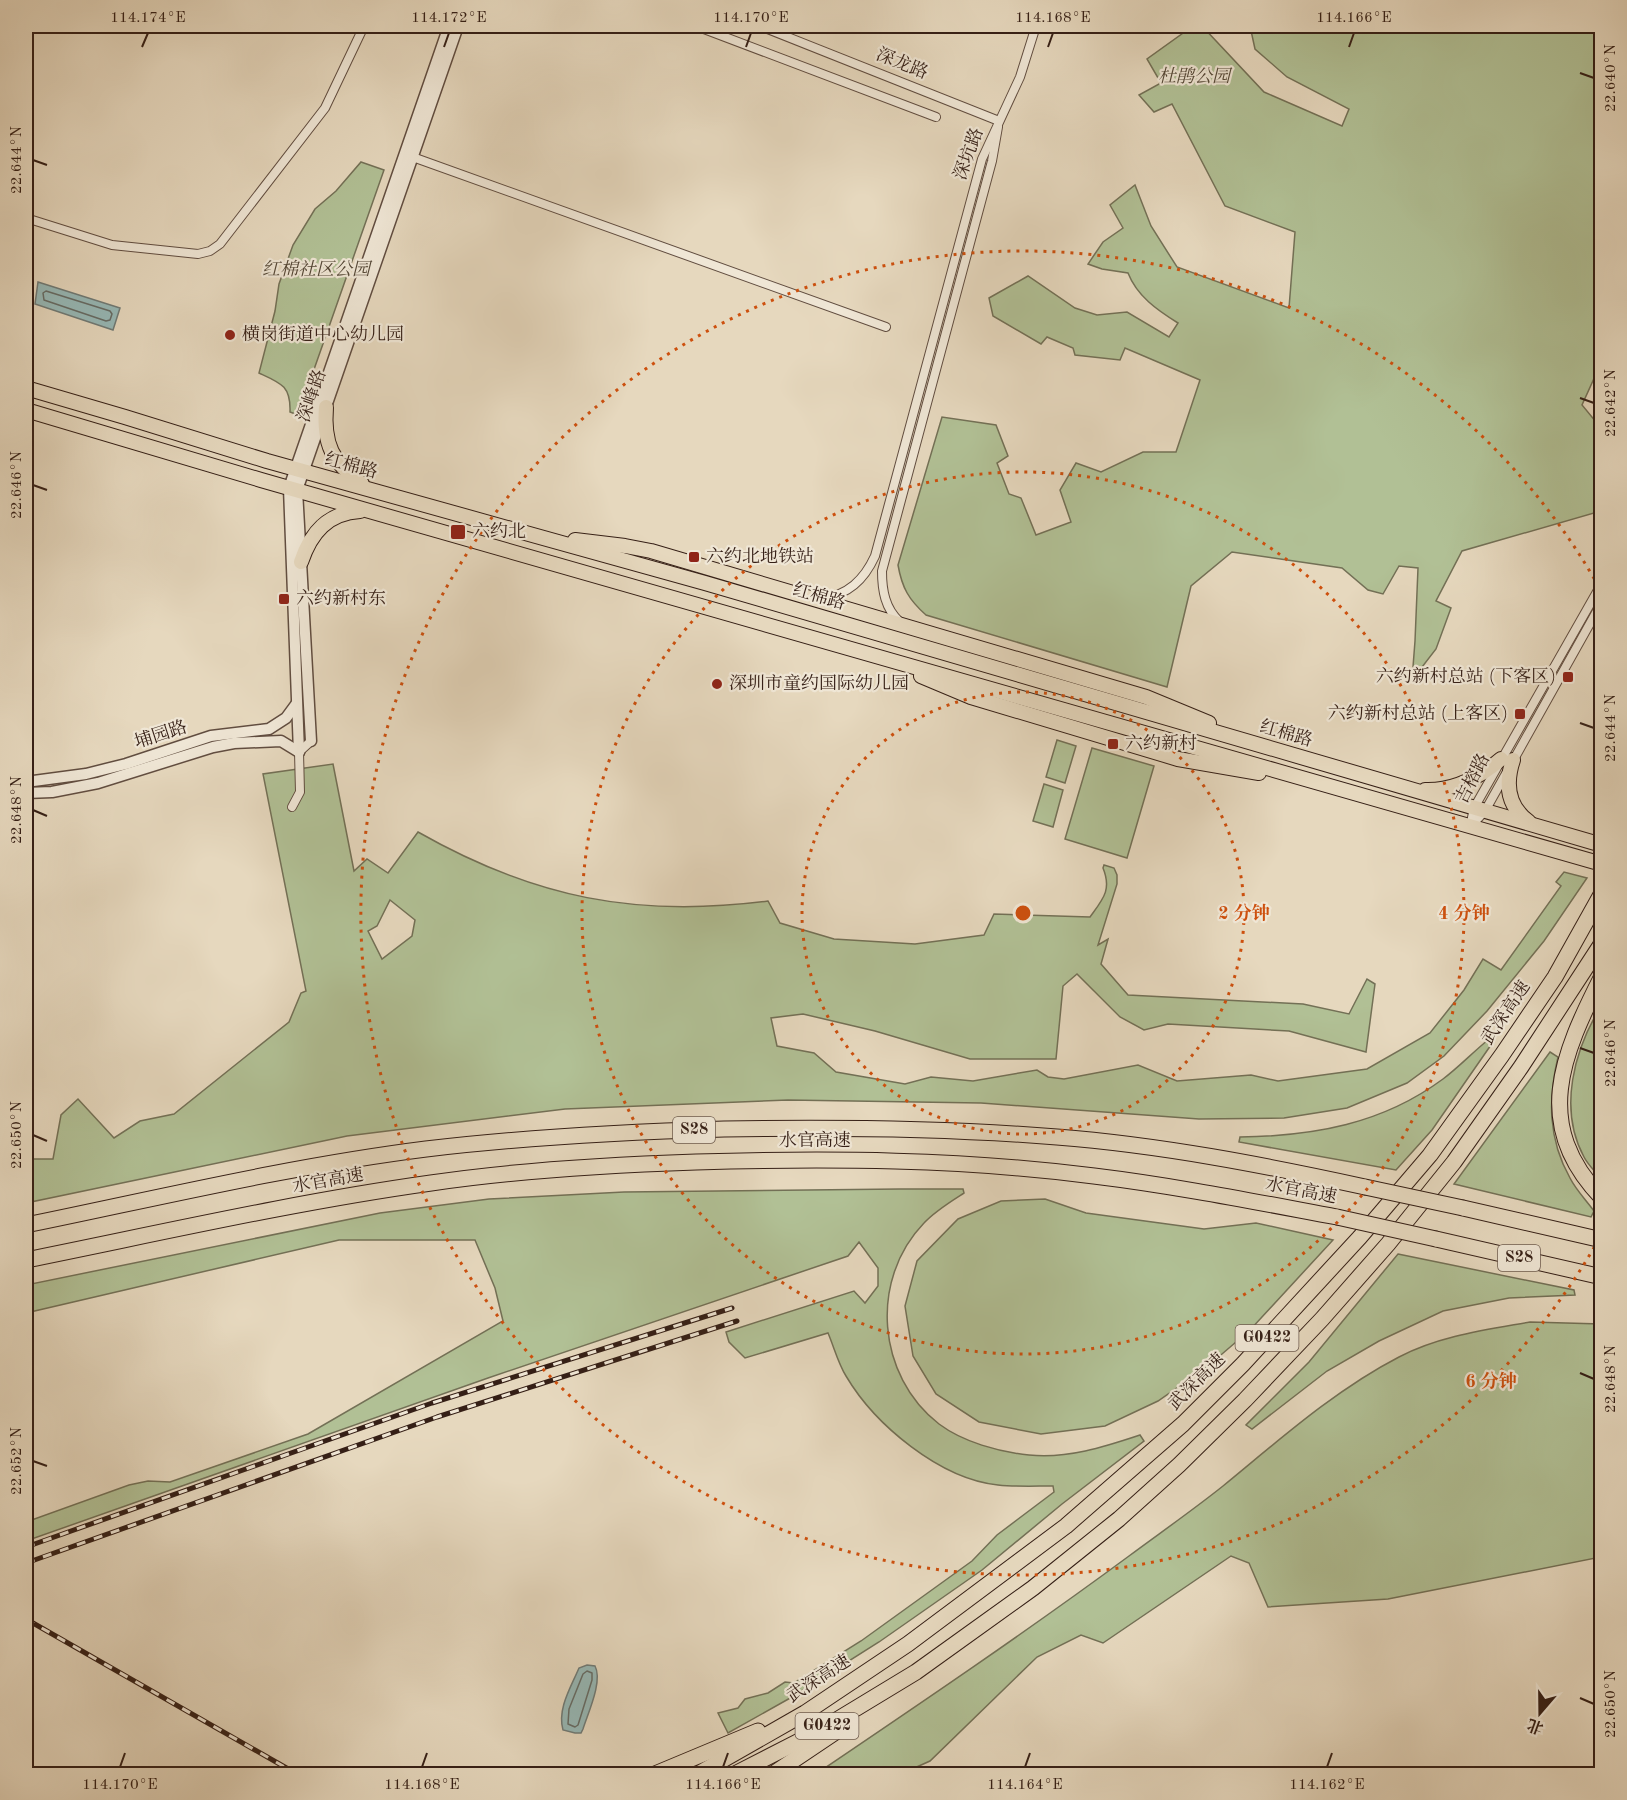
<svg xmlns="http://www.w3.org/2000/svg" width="1627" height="1800" font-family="'Old Standard TT','Noto Serif SC',serif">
  <rect width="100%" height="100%" fill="#e6d8be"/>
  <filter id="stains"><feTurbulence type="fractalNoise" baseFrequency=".00333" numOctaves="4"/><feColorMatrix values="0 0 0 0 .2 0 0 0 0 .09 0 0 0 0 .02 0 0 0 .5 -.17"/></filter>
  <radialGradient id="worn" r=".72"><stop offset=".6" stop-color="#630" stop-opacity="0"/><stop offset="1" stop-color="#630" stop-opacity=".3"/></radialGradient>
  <g fill="#b1c095" stroke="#737056" stroke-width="1.5" fill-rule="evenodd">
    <path d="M1193,26H1202L1264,92L1342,126L1349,109L1287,77L1255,49L1250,26H1601V363L1582,405L1601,428V511L1462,551L1436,601L1451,608L1436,649L1412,680L1415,641L1418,568L1399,566L1383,594L1368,590L1342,568L1232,552L1191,586L1167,687L926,615C909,600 902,588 898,565L942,417L996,425L1008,456L997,463L1009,494L1021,498L1036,535L1071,522L1060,490L1076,463L1101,472L1143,452H1176L1200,380L1125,348L1120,360L1075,355L1073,348L1047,337L1041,344L993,316L989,298L1028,276L1075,308L1097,315L1127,312L1169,337L1178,323C1157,310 1137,296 1128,273L1102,269L1088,264L1103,242L1123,228L1110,205L1135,185L1151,226L1177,267L1289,308L1295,232L1225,206L1172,104L1154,112L1139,95L1161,83L1147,59Z"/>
    <path d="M361,162L384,170L298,415L290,412C291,386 281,383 259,373L275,311L279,284L293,245L315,209L336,191Z"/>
    <polygon points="1057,740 1076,746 1065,783 1046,777"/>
    <polygon points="1092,748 1154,766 1127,858 1065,839"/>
    <path d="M333,764L354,871L367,859L388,873L418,832C534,898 636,918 768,901L780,923L834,939L915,944L984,935L994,914L1090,917C1103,899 1112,890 1103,868L1104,865L1114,868L1117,875V884L1098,945L1108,939L1101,964L1128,995L1303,1004L1349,1014L1367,979L1375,984L1366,1052L1289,1031L1168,1024L1144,1030L1120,1017L1077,974L1063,986L1056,1059H970L875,1031L803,1014L771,1018L777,1046L814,1053L836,1072L905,1084L931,1077L973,1081L1037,1070L1048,1077L1064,1079L1138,1065L1177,1081L1251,1075L1278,1081L1367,1069L1430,1033L1464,990L1483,959L1501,970L1561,886L1556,882L1564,872L1587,878L1544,941L1487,1011L1444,1056L1407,1083L1347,1108L1284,1118L1199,1119L981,1103L788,1100L565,1109L347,1136L26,1203V1159H53L61,1115L78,1099L114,1138L140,1121L174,1114L289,1022L301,993L306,991L263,774ZM390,900L415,920L412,936L382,959L368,931L377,926Z"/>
    <polygon points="1044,784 1063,790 1053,827 1033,821"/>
    <path d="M1601,1006V1179C1596,1172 1588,1165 1584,1157C1558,1109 1574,1050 1601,1006Z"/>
    <path d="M1488,1040L1493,1042L1432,1130L1396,1170L1239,1142L1240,1137C1314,1136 1382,1124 1443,1079C1459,1067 1473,1052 1488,1040Z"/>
    <path d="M1550,1052L1558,1057C1548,1099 1548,1139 1570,1178C1576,1190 1586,1200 1594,1211L1591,1217L1454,1184Z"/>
    <path d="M900,1189H963L964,1193C950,1202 935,1211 924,1223C869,1280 877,1376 939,1424C963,1442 999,1452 1029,1455C1067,1459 1104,1447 1140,1435L1144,1441L1062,1504L982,1570L879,1642L792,1697L728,1733L718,1713L738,1708L745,1699L768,1693L785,1682L794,1683L861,1641L972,1561L997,1535L1054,1492L1053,1486C1035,1486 1016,1487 998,1485C940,1479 875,1425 846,1376C838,1363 834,1347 828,1333L745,1358L729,1342L726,1332L854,1291L865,1303L878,1286V1268L859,1242L848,1256L488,1378L26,1541V1522L129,1485L148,1481L170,1482L308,1434L503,1321L495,1288L475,1240H339L26,1313V1285L380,1213L489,1199L624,1192Z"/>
    <polygon points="1045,1199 1086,1213 1204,1229 1256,1223 1333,1240 1250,1330 1208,1366 1158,1401 1105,1426 1041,1434 979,1422 936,1394 913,1356 905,1306 917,1261 958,1219 1001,1201"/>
    <polygon points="1398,1254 1574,1290 1575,1295 1509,1298 1443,1311 1379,1341 1327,1371 1252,1429 1246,1425 1309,1362"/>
    <path d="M1530,1322L1601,1324V1557L1388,1599L1268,1607L1249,1563L1231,1556L1103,1643L1081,1635L1037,1657L930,1761L901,1774H816C921,1703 1026,1632 1129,1556C1160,1533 1193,1510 1223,1486C1278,1441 1335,1390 1399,1357C1439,1336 1485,1330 1530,1322Z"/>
  </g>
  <g fill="#97b9b7" stroke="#707b77" stroke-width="1.5">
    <polygon points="38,282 120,308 113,330 35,304"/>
    <path d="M587,1665L595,1666C603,1681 588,1713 583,1729L581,1733H575L563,1730C557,1709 571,1687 579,1668Z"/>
  </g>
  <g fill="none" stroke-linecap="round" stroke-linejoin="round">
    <g stroke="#666c66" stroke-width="1.5">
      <polygon points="46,291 110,311 112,314 110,320 106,321 44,300 43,293"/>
      <polygon points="587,1671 592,1673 592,1680 578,1725 575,1727 568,1724 569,1709 583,1674"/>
    </g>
    <defs>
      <g id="minor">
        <polyline points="696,26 936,117"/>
        <polyline points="760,26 999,121"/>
        <polyline points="407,155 886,327"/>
        <polyline points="26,218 112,245 198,254 210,251 220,244 325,108 364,26"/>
        <path d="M1602,371C1597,379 1597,386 1602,394"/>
        <path d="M821,599C848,595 864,580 875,556L982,159L1020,77L1036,26"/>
        <path d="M900,622C885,609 882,590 882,571L992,161L998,127"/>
        <polyline points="292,807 300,792 299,752 311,741"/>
        <polyline points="1470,827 1474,808 1602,583"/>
        <polyline points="1470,827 1485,811 1602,602"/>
      </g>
      <g id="tertiary">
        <polyline points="311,741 297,490 458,26"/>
        <polyline points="299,752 289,488 449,26"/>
        <polyline points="26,782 86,774 126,764 211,736 269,729 286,718 297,703"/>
        <polyline points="26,793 52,792 98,783 213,747 234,743 281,741 299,752"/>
      </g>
      <g id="primary">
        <polyline points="26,388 125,417 267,461 705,583 1602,845"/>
        <path d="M326,407C323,444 332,462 362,484"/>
        <polyline points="26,410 261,480 1602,864"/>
        <polyline points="575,540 625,546 651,551 1146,697 1209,723"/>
        <path d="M301,562C311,532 328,513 360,511"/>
        <polyline points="921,676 971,697 1178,759 1259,773"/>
        <path d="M1513,760C1505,784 1507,806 1529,822"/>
        <path d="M1425,790C1454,791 1480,777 1501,759"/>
      </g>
      <g id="motorway">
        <path d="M1602,976C1562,1055 1531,1125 1602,1198"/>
        <polyline points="1463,1208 1602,1240"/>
        <path d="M26,1225C158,1198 291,1166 426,1149C525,1137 624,1132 724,1129C835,1127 946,1128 1057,1137C1160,1145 1264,1165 1365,1187"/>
        <polyline points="1436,1239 1602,1277"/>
        <path d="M26,1260C160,1233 295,1202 431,1183C518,1170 607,1165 696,1162C829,1158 962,1159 1094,1176C1176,1186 1256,1202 1337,1217"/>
        <polyline points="655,1774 758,1731"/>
        <polyline points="698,1774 805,1713 908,1644 1066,1526 1183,1424 1243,1364 1360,1237 1430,1155 1502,1055 1555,977 1602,893"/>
        <polyline points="735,1774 817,1732 916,1672 1033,1588 1119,1519 1179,1465 1245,1400 1322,1319 1388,1244 1454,1162 1521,1067 1602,943"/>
        <polyline points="773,1774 840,1729"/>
      </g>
    </defs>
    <use href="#minor" stroke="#614d40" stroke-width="10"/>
    <use href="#tertiary" stroke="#614d40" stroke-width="13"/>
    <use href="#primary" stroke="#351f16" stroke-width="16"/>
    <use href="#motorway" stroke="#351f16" stroke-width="17"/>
    <use href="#minor" stroke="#efe6d5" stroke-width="8"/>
    <use href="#tertiary" stroke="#efe6d5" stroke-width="10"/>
    <use href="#primary" stroke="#e6d8be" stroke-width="14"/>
    <use href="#motorway" stroke="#e6d8be" stroke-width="15"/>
    <defs>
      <g id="rail">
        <polyline points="26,1547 432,1403 732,1308"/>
        <polyline points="26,1563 437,1417 737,1321"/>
        <polyline points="26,1619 297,1774"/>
      </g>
    </defs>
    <use href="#rail" stroke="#351f16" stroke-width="5"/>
    <use href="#rail" stroke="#efe6d5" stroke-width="3" stroke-dasharray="9" stroke-linecap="butt"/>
    <defs>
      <g id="motorway-bridge">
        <polyline points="1365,1187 1463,1208"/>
        <polyline points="1337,1217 1436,1239"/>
      </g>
    </defs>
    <use href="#motorway-bridge" stroke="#351f16" stroke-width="17" stroke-linecap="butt"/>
    <use href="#motorway-bridge" stroke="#e6d8be" stroke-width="15"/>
  </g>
  <path fill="none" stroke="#351f16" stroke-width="2" d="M142,47L148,33M444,47L449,33M746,47L751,33M1048,47L1053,33M1349,47L1354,33M1580,73L1594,78M33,160L47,165M1580,398L1594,403M33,485L47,490M1580,723L1594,728M33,810L47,816M1580,1048L1594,1053M33,1135L47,1141M1580,1373L1594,1379M33,1461L47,1466M1580,1698L1594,1704M120,1767L125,1753M422,1767L427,1753M723,1767L728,1753M1025,1767L1030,1753M1327,1767L1332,1753"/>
  <g fill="none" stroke="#cd500e" stroke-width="3" stroke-dasharray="3 6">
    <circle cx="1023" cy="913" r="221"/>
    <circle cx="1023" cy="913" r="441"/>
    <path d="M1599 1239A662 662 0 1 1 1599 587"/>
  </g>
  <g fill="#8f2418" stroke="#efe6d5" stroke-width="2">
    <circle cx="230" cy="335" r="6"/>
    <rect x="450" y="524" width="16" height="16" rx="3"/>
    <rect x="688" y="551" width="12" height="12" rx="3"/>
    <rect x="278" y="593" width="12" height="12" rx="3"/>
    <rect x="1562" y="671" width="12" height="12" rx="3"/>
    <circle cx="717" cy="684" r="6"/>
    <rect x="1514" y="708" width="12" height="12" rx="3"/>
    <rect x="1107" y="738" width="12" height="12" rx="3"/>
  </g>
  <g text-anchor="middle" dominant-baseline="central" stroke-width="4.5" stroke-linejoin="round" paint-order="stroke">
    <g fill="#efe6d5" stroke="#6d5b4f" stroke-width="1.5">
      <rect x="673" y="1117" width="42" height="26" rx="4.5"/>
      <rect x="1498" y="1245" width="42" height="26" rx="4.5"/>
      <rect x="1235.5" y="1325" width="63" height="26" rx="4.5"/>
      <rect x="795.5" y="1713" width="63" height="26" rx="4.5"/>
    </g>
    <g font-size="16" font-weight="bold" fill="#351f16">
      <text x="694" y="1130">S28</text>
      <text x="1519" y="1258">S28</text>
      <text x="1267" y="1338">G0422</text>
      <text x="827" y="1726">G0422</text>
    </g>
    <g font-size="18" fill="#351f16" stroke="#efe6d5">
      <text transform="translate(902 64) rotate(22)">深龙路</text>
      <text transform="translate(969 154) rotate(-70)">深坑路</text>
      <text transform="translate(312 396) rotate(-71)">深峰路</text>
      <text transform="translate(351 466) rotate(15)">红棉路</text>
      <text transform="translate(819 597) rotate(16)">红棉路</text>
      <text transform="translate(1286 734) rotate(16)">红棉路</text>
      <text transform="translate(161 735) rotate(-18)">埔园路</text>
      <text transform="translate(1473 779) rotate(-63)">吉榕路</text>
      <text transform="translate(1506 1013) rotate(-56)">武深高速</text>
      <text x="815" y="1141">水官高速</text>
      <text transform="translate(328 1181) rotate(-10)">水官高速</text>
      <text transform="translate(1301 1191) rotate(11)">水官高速</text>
      <text transform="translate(1197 1382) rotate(-45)">武深高速</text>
      <text transform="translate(819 1679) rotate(-33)">武深高速</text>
    </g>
    <g font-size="18" font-style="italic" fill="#544736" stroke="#efe6d5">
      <text x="1194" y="77">杜鹃公园</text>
      <text x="316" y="270">红棉社区公园</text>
    </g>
    <g font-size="18" fill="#351f16" stroke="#efe6d5" text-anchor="start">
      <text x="242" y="335">横岗街道中心幼儿园</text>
      <text x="472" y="532">六约北</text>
      <text x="706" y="557">六约北地铁站</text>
      <text x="296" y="599">六约新村东</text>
      <text x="1556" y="677" text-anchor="end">六约新村总站 (下客区)</text>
      <text x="729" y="684">深圳市童约国际幼儿园</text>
      <text x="1508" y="714" text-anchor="end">六约新村总站 (上客区)</text>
      <text x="1125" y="744">六约新村</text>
    </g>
  </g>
  <circle cx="1023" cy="913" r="9" fill="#cd500e" stroke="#efe6d5" stroke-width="3"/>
  <g font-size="18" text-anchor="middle" font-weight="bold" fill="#cd500e" stroke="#efe6d5" stroke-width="4.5" stroke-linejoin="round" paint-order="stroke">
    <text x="1244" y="919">2 分钟</text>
    <text x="1464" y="919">4 分钟</text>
    <text x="1491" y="1387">6 分钟</text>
  </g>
  <rect width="1627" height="1800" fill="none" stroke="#e6d8be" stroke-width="66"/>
  <g transform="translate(1540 1713) rotate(200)" stroke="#efe6d5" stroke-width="4.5" paint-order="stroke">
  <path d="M0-4.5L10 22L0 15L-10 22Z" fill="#351f16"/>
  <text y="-9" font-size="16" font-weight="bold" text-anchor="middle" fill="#351f16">北</text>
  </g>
  <rect x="33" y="33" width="1561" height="1734" fill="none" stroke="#351f16" stroke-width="2"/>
  <g font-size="15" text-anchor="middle" fill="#351f16">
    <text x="148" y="22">114.174°E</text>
    <text x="449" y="22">114.172°E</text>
    <text x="751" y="22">114.170°E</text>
    <text x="1053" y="22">114.168°E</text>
    <text x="1354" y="22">114.166°E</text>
    <text transform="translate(1610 78) rotate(-90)" y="5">22.640°N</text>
    <text transform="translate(16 160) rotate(-90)" y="5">22.644°N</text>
    <text transform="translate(1610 403) rotate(-90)" y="5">22.642°N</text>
    <text transform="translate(16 485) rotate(-90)" y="5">22.646°N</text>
    <text transform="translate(1610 728) rotate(-90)" y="5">22.644°N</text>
    <text transform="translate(16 810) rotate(-90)" y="5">22.648°N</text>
    <text transform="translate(1610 1053) rotate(-90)" y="5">22.646°N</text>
    <text transform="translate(16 1135) rotate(-90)" y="5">22.650°N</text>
    <text transform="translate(1610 1379) rotate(-90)" y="5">22.648°N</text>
    <text transform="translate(16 1461) rotate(-90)" y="5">22.652°N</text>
    <text transform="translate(1610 1704) rotate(-90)" y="5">22.650°N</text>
    <text x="120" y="1789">114.170°E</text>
    <text x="422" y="1789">114.168°E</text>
    <text x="723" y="1789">114.166°E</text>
    <text x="1025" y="1789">114.164°E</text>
    <text x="1327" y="1789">114.162°E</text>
  </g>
  <rect width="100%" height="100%" filter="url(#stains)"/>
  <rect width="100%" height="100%" fill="url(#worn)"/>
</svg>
